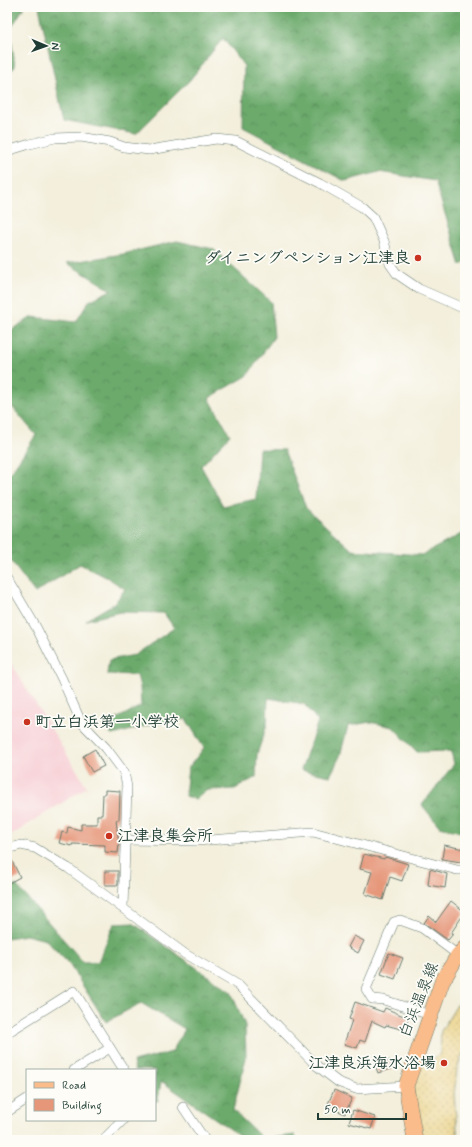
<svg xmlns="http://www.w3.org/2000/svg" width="472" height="1147" font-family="Mynerve,'Klee One',sans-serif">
  <defs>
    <pattern id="forest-crowns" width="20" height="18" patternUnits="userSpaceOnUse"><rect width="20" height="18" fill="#6caa6c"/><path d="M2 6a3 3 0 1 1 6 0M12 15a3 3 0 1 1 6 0" fill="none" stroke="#588c5a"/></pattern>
    <pattern id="sand-dots" width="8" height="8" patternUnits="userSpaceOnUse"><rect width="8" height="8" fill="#eeda9e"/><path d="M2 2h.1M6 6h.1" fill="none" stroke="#ccbc89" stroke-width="1.8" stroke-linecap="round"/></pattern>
  </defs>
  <rect width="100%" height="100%" fill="#fdfcf7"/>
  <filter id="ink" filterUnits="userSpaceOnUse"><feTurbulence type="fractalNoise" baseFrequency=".025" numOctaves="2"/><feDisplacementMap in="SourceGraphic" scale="8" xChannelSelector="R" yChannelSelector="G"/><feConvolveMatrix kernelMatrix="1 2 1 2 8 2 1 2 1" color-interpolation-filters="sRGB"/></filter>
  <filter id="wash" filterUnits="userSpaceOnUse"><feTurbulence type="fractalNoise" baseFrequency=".012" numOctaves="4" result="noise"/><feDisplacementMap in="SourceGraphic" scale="16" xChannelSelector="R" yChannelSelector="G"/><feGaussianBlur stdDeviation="0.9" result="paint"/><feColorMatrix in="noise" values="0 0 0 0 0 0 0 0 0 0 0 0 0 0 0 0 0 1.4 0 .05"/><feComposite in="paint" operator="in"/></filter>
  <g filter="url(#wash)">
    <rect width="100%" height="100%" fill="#f3efdc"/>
    <polygon fill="#f7cfd5" points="7,657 87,787 7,838"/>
    <g fill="url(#forest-crowns)" stroke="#467450">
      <polygon points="7,7 24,7 10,30 15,67 7,74"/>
      <polygon points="39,7 465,7 465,262 461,266 435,181 379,172 345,181 243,127 244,66 223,38 189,81 136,134 64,120"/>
      <polygon points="177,241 213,249 271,302 274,337 247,376 209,398 230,435 201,466 223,506 256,499 259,449 284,450 306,508 352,550 422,555 465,532 465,833 440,827 422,805 454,764 451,751 417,752 393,727 370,722 348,726 340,756 330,776 301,770 318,721 304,704 268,698 267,725 257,754 256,777 235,789 207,790 196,799 185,796 188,768 204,748 186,719 150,725 113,735 103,726 141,706 140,687 137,675 107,674 109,660 135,655 174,628 164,613 120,612 86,620 115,603 125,589 108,578 80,564 35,593 7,556 7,478 36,435 7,401 7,333 32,317 76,322 89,301 111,290 67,263 123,254"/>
      <polygon points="16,885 83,962 98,962 114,924 133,923 231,992 245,1025 246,1058 233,1110 263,1139 295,1135 296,1140 246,1140 161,1081 158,1101 155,1101 155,1070 135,1070 133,1062 172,1052 185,1029 141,1003 106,1022 69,964 46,940 26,935 7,938 7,892"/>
    </g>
    <polygon fill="url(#sand-dots)" stroke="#868c69" points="465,992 465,1049 457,1068 454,1095 458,1140 421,1140 413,1099 414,1082 420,1060 426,1067 440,1054 441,1031"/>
    <g id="blocks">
      <g fill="#e6977a">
        <polygon points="95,749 104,766 92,772 83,756"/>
        <polygon points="105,790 120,791 119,820 116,820 119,844 118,853 105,852 105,845 72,844 72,846 59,843 62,832 67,833 68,827 81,830 81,824 97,824 97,815 102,815 103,794 105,794"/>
        <polygon points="444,845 464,849 461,862 442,859"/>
        <polygon points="364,854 384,859 385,857 408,864 402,881 390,877 383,900 365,894 372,872 360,869"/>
        <polygon points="7,855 9,855 20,877 7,884"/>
        <polygon points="430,869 447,874 445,888 428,885"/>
        <rect x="105" y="871" width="13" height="14"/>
        <polygon points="451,901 465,912 451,933 453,934 448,940 424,923 429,916 436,922"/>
        <polygon points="354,936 364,941 358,953 348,947"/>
        <polygon points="389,953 403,958 395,979 381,974"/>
        <polygon points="355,1002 383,1012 385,1008 408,1018 404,1030 386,1025 385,1027 372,1021 365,1042 360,1040 357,1048 344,1044 352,1020 349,1019"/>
        <polygon points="390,1060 393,1068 378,1073 375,1065"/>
        <polygon points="334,1090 352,1098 345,1114 327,1106"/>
        <polygon points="353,1110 375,1117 371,1129 349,1123"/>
      </g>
    </g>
  </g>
  <g filter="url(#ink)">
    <use href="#blocks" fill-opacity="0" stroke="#697b6f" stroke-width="1"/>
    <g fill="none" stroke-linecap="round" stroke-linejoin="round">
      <defs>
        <g id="minor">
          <polyline points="7,151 30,144 55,138 81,137 110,142 124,147 149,150 216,139 236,141 320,183 362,207 373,217 384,241 390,264 397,274 419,289 465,309"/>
          <polyline points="7,578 36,627 62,679 81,722 106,748 124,772 127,787 123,907"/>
          <polyline points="124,840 197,841 313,832 457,870 465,870"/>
          <polyline points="7,849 21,845 35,848 68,868 185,954 238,985 317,1066 338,1082 356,1089 406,1086"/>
          <polyline points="430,1015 384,1000 372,999 366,989 394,922 400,920 422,928 458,955"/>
          <polyline points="7,1033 74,991 124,1070"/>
          <polyline points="74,1070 110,1048"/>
          <polyline points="183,1107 205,1140"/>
          <polyline points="7,1112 27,1099"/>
          <polyline points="103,1140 123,1120"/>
        </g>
        <polyline id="primary" points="415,1140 406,1086 442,982 458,955 465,948"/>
      </defs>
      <use href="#minor" stroke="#697b6f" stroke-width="10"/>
      <use href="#primary" stroke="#697b6f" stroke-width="16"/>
      <use href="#minor" stroke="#fff" stroke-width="9"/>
      <use href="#primary" stroke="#fabc8b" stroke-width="15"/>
    </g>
  </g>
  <g fill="#c8321e" stroke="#fdfcf7" stroke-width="1.5">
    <circle cx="418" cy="258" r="4"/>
    <circle cx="27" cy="722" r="4"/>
    <circle cx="109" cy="836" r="4"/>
    <circle cx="444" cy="1063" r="4"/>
  </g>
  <g text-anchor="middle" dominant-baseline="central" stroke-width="3.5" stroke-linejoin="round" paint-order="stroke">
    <g font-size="16" font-weight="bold" fill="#1f3d34" stroke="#fdfcf7" text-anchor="end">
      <text x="410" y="258">ダイニングペンション江津良</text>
      <text x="35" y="722" text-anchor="start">町立白浜第一小学校</text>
      <text x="117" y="836" text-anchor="start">江津良集会所</text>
      <text x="436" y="1063">江津良浜海水浴場</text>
    </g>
    <g font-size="16" fill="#1f3d34" stroke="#fdfcf7">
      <text transform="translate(419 1000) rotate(-68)">白浜温泉線</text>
    </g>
  </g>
  <rect width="472" height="1147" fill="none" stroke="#fdfcf7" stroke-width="24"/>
  <rect x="26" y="1069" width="130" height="52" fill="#fdfcf7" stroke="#a4b0a9"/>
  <rect x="34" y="1082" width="20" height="6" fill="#fabc8b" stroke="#a4b0a9"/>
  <text x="62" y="1089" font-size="12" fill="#1f3d34">Road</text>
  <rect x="34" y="1099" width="20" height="12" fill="#e6977a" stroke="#a4b0a9"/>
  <text x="62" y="1109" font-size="12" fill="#1f3d34">Building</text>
  <g transform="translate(46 46) rotate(92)" stroke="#fdfcf7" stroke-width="3" paint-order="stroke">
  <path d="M0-3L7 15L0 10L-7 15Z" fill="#1f3d34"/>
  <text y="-6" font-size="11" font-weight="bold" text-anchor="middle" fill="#1f3d34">N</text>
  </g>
  <path d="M318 1113v6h88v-6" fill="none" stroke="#1f3d34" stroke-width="2"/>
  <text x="324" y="1113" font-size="12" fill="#1f3d34" stroke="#fdfcf7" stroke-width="3" paint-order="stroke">50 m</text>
</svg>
